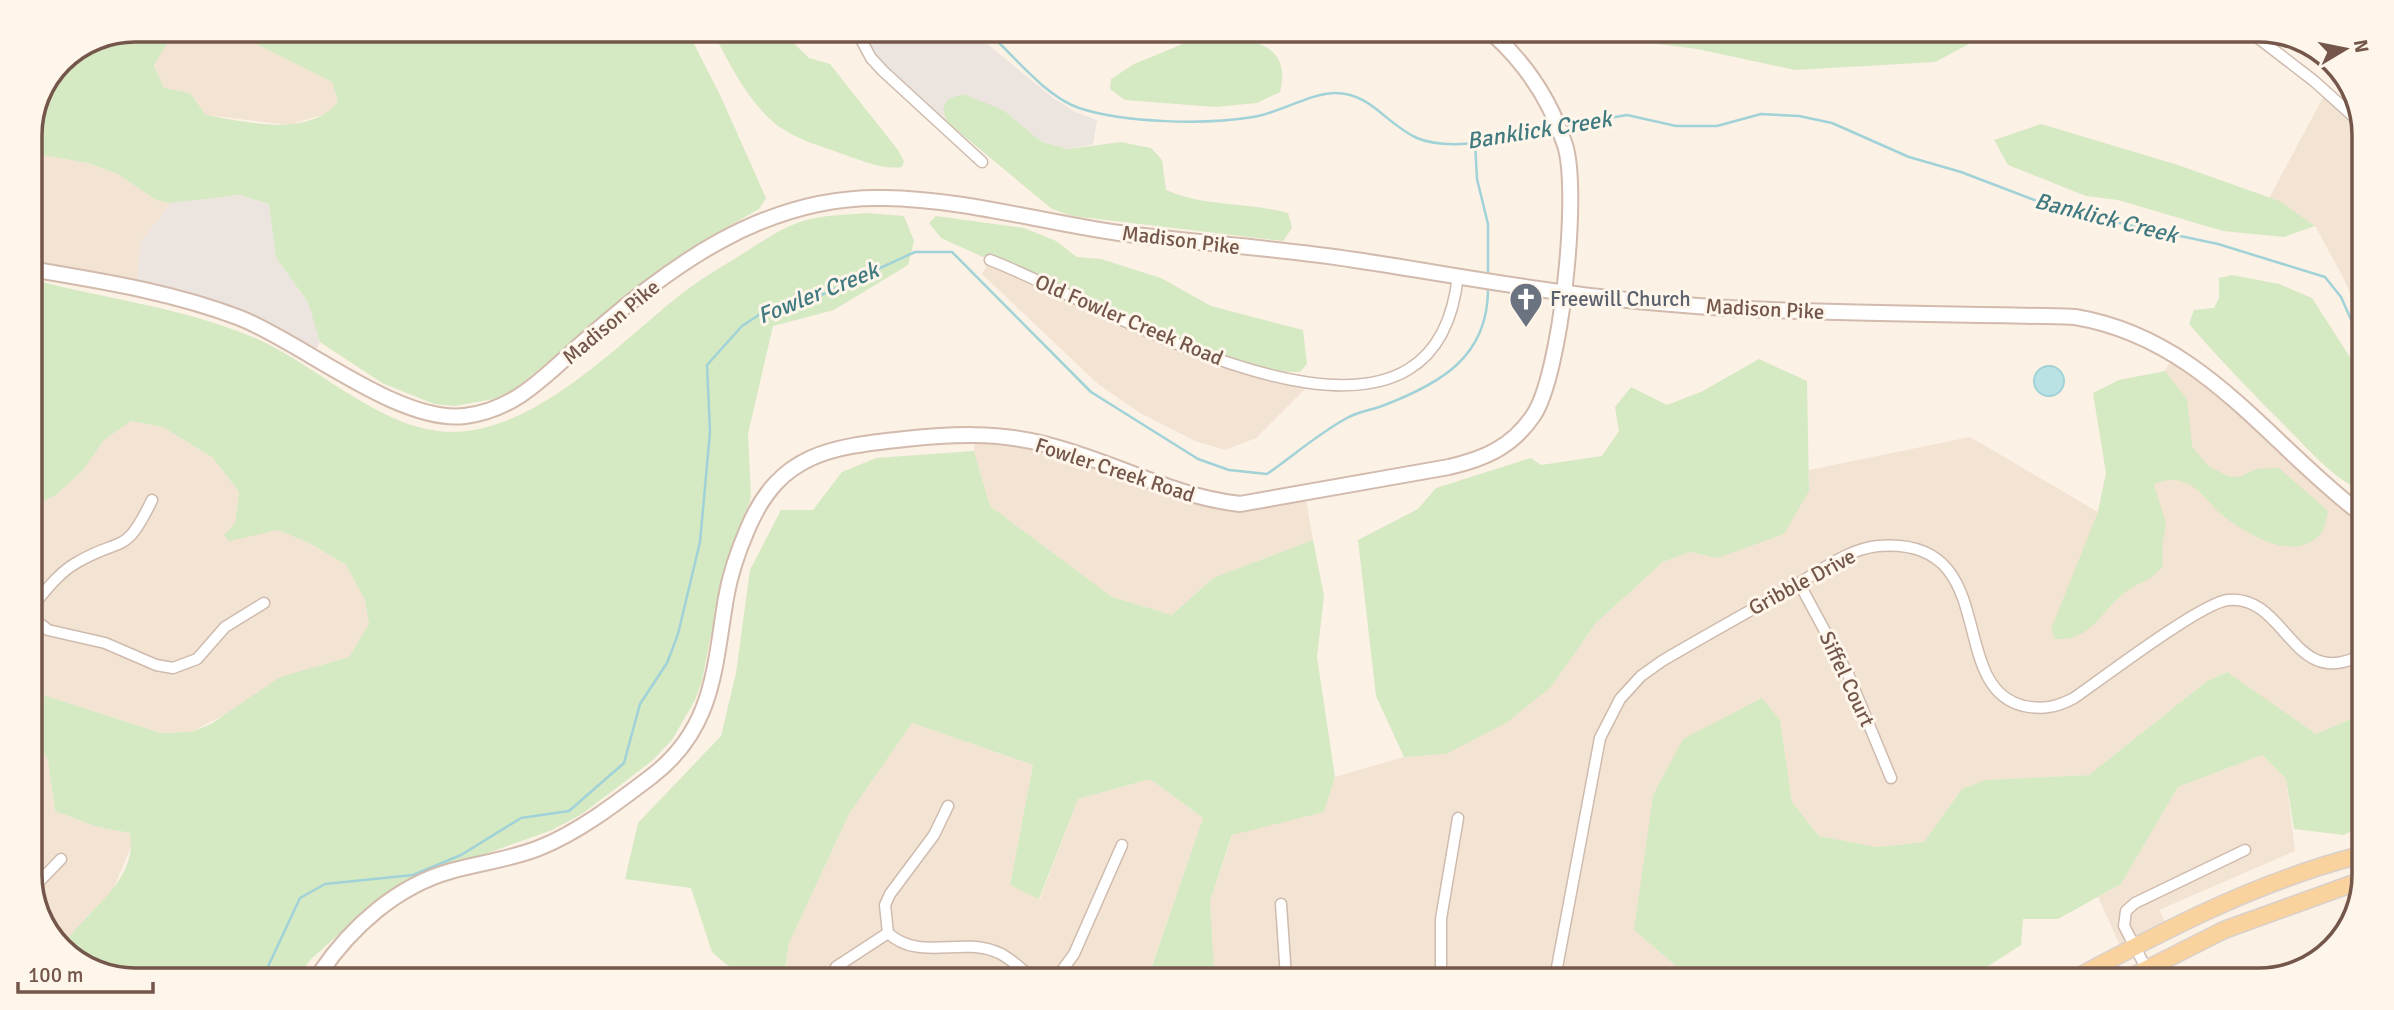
<svg xmlns="http://www.w3.org/2000/svg" width="2394" height="1010" font-family="Signika,sans-serif">
  <rect width="100%" height="100%" fill="#fcf1e5"/>
  <g fill="#f3e3d3">
    <polygon points="169,30 212,30 215,34 246,39 332,82 338,102 329,113 288,125 206,115 190,93 164,88 154,64 172,36"/>
    <polygon points="2326,92 2364,128 2362,320 2342,275 2315,226 2269,198"/>
    <polygon points="30,153 88,163 118,174 156,200 171,203 141,242 136,288 30,269"/>
    <polygon points="990,260 1310,384 1256,438 1225,450 1195,441 1140,413 1098,384 982,274"/>
    <polygon points="2175,354 2360,513 2358,716 2316,734 2226,672 2207,681 2089,775 1985,780 1962,789 1924,842 1877,847 1819,836 1792,802 1780,720 1634,930 1690,978 785,975 789,943 849,814 912,723 1033,765 1010,885 1040,899 1078,799 1150,779 1203,818 1151,968 1213,973 1210,901 1233,834 1324,812 1335,777 1404,757 1446,754 1551,687 1596,623 1663,562 1690,552 1717,558 1809,491 1809,470 1970,437 2098,512 2106,473"/>
    <polygon points="131,421 163,427 213,458 239,492 235,523 278,529 309,543 346,565 365,600 369,624 349,657 321,665 191,732 161,733 43,695 30,694 30,508 56,495 83,470 104,440"/>
    <polygon points="975,435 1018,438 1208,500 1305,494 1313,540 1213,578 1172,615 1112,597 990,506 974,451"/>
    <polygon points="30,727 48,760 55,811 98,827 130,833 132,844 110,897 88,915 62,947 51,939 30,883"/>
    <polygon points="2262,755 2286,779 2295,851 2159,910 2168,928 2123,952 2098,897 2121,884 2178,787"/>
  </g>
  <g fill="#ece4df">
    <polygon points="857,32 974,33 1053,98 1075,112 1097,120 1093,144 1068,149 1042,142 1003,110 943,109 947,122 943,126 883,71"/>
    <polygon points="239,195 269,204 276,258 308,302 313,315 320,342 313,355 283,338 136,288 141,242 171,203"/>
  </g>
  <g fill="#d5e9c3">
    <path d="M135,30H169L172,36L154,65L164,88L190,93L206,115C246,122 308,138 338,102L332,82L246,39L215,34L212,30L688,32L721,97L766,198L759,209L699,243L624,300L505,397L455,406L434,404L382,383L320,342L308,302L276,258L269,204L239,195L171,203L156,200L118,174L88,163L30,153V128L61,60Z"/>
    <path d="M713,32H782L809,58L830,64L898,150L904,161L902,167C882,170 864,161 845,155C824,147 800,141 781,128C750,106 730,65 713,32Z"/>
    <polygon points="1613,35 1984,36 1935,62 1795,70 1697,49 1619,39"/>
    <path d="M1200,37C1238,37 1294,37 1280,92L1257,103L1215,107L1125,100L1110,89L1111,79L1134,64Z"/>
    <path d="M963,94L1003,110L1042,142L1068,149L1121,142L1151,148L1162,160L1166,190C1204,207 1248,202 1288,213L1292,228L1283,241L1073,216L1052,209L947,122L943,109L948,99Z"/>
    <polygon points="2041,124 2178,165 2279,201 2315,226 2284,237 2223,231 2118,200 2086,196 2008,165 1994,140"/>
    <path d="M866,213L904,216L914,241L908,265L834,310L773,326L748,434L751,497L710,639L702,681L695,700L672,740L652,761L582,814L552,830L401,884L377,900L310,960L301,973L95,972L62,947C84,911 139,882 130,833L98,827L55,811L48,760L30,727V694L43,695L161,733L191,732L211,724L280,677L349,657L369,624L365,600L346,565L309,543L278,530L229,541L224,535L235,523L239,492L213,458L163,427L131,421L104,440L83,470L56,495L30,508V279C105,299 182,307 255,338C313,363 375,424 438,431C529,442 619,342 685,291C705,276 727,264 747,251C765,240 783,227 803,221C823,215 846,215 866,213Z"/>
    <polygon points="936,216 1024,228 1056,241 1077,257 1101,259 1161,278 1211,306 1303,330 1307,364 1300,372 1256,371 1118,318 941,238 929,223"/>
    <path d="M2232,275L2279,284L2312,298L2362,376L2361,490C2333,478 2311,452 2290,431C2255,396 2221,361 2189,324L2194,310L2214,308L2219,298V278Z"/>
    <polygon points="1759,359 1807,381 1809,491 1784,534 1717,558 1690,552 1663,562 1596,623 1551,687 1506,723 1446,754 1404,757 1376,696 1358,540 1418,509 1436,488 1531,458 1541,465 1602,456 1619,431 1615,407 1631,387 1667,405 1703,391"/>
    <path d="M2165,371L2187,399L2192,446L2208,466L2228,476L2240,477L2256,469L2279,468L2328,511C2327,517 2325,527 2322,532C2296,566 2245,533 2221,514C2211,506 2202,491 2190,485C2176,478 2168,479 2154,484L2166,524L2162,547L2163,566C2148,584 2139,581 2124,593C2099,613 2092,641 2055,639L2051,629L2098,512L2106,473L2093,393L2119,380Z"/>
    <polygon points="974,451 990,506 1112,597 1172,615 1213,578 1313,540 1324,596 1317,657 1335,777 1324,812 1232,835 1210,901 1214,973 1151,969 1203,818 1150,779 1078,799 1039,899 1010,885 1033,765 912,723 849,814 789,943 784,975 739,975 712,952 691,888 625,879 638,823 721,736 736,673 750,570 781,510 813,510 842,472 876,458"/>
    <polygon points="2227,672 2316,734 2358,716 2357,828 2344,835 2294,829 2286,779 2262,755 2178,787 2121,884 2058,919 2023,919 2021,945 1968,979 1690,978 1634,930 1653,795 1683,739 1762,698 1780,720 1792,802 1819,836 1877,847 1924,842 1962,789 1985,780 2089,775 2207,681"/>
  </g>
  <circle fill="#bae2e5" stroke="#a0d2d7" stroke-width="2" cx="2049" cy="381" r="15"/>
  <g fill="none" stroke-linecap="round" stroke-linejoin="round">
    <g stroke="#a0d2d7" stroke-width="2.5">
      <path d="M989,33C1015,57 1045,96 1079,108C1125,123 1205,125 1253,117C1280,113 1308,94 1334,93C1370,92 1387,125 1417,138C1452,153 1517,137 1553,128"/>
      <polyline points="1563,126 1627,115 1676,126 1717,126 1761,114 1799,116 1832,123 1909,157 1961,172 2063,211 2218,244 2325,277 2341,297 2362,344"/>
      <polyline points="1475,142 1477,179 1488,224 1488,277"/>
      <path d="M265,973L300,898L325,884L413,875L461,855L521,818L569,811L624,763L640,704L667,663L678,634L700,542L710,432L707,365L742,326L768,309L795,307L915,252H952L1091,392L1198,459L1229,470L1267,474C1293,456 1319,433 1347,418C1357,412 1371,410 1382,406C1440,384 1489,357 1488,287"/>
    </g>
    <defs>
      <g id="street">
        <polyline points="857,32 871,58 883,71 982,162"/>
        <polyline points="2257,37 2314,81 2363,125"/>
        <path d="M990,260C1100,301 1434,511 1458,275"/>
        <polyline points="1799,583 1848,674 1891,778"/>
        <path d="M30,609C44,593 57,574 76,563C123,535 124,558 152,500"/>
        <polyline points="30,616 48,630 105,643 156,665 173,668 197,659 225,627 264,603"/>
        <path d="M948,806L934,835L890,894L885,905L888,933C918,961 959,938 994,951C1007,955 1019,967 1030,976"/>
        <polyline points="32,889 61,859"/>
        <polyline points="1281,904 1286,977"/>
        <polyline points="836,967 888,933"/>
        <polyline points="2146,968 2124,926 2126,911 2135,903 2245,850"/>
        <polyline points="1058,976 1074,954 1122,845"/>
        <polyline points="1441,977 1441,919 1458,818"/>
        <path d="M1555,978L1600,738L1620,699L1641,676L1662,661C1708,634 1755,608 1801,582C1825,568 1849,549 1878,546C2004,536 1944,687 2024,706C2043,710 2057,707 2074,698C2103,678 2201,603 2228,600C2286,594 2292,690 2359,656"/>
      </g>
      <g id="secondary">
        <path d="M30,269C101,281 172,292 240,318C303,343 399,424 465,416C515,410 545,376 581,344C669,267 763,195 884,198C963,199 1041,222 1119,233C1197,243 1277,248 1355,260C1437,272 1518,288 1600,297C1758,316 1917,312 2075,317C2201,338 2265,440 2360,513"/>
        <path d="M320,973C351,927 397,886 451,871C480,863 511,859 539,848C579,832 618,802 652,776C714,728 714,669 726,598C730,574 738,551 748,528C780,453 830,447 905,439C951,434 998,432 1044,444C1111,460 1170,496 1240,504L1449,467C1484,459 1512,447 1533,416C1561,376 1580,192 1565,145C1551,102 1527,65 1494,35"/>
      </g>
      <g id="primary">
        <path d="M2072,980C2163,931 2256,882 2357,856"/>
        <polyline points="2125,980 2224,930 2357,882"/>
      </g>
    </defs>
    <use href="#street" stroke="#cfbbae" stroke-width="13"/>
    <use href="#secondary" stroke="#d2baac" stroke-width="18"/>
    <use href="#primary" stroke="#d8d0cc" stroke-width="19"/>
    <use href="#street" stroke="#fff" stroke-width="10"/>
    <use href="#secondary" stroke="#fff" stroke-width="14"/>
    <use href="#primary" stroke="#f9d29e" stroke-width="16"/>
    <polyline stroke="#b3a3c5" stroke-width="2.5" stroke-dasharray="10 7" stroke-linecap="butt" points="2294,38 2350,85"/>
  </g>
  <defs>
    <symbol id="church-pin" viewBox="-11 -11 22 30"><path d="M0 17L-7.5 6A9.5 9.5 0 1 1 7.5 6Z" fill="#6b7280" stroke="#fff6eb"/><path d="M-1.2-6h2.4v3.5h3.3v2.4h-3.3V6h-2.4V-.1h-3.3v-2.4h3.3Z" fill="#fff"/></symbol>
  </defs>
  <g fill-rule="evenodd">
    <use href="#church-pin" x="1507" y="280" width="38" height="52"/>
  </g>
  <g text-anchor="middle" dominant-baseline="central" stroke-width="6" stroke-linejoin="round" paint-order="stroke">
    <g font-size="21" fill="#74574a" stroke="#fff6eb">
      <text transform="translate(1181 240) rotate(7)">Madison Pike</text>
      <text transform="translate(1765 309) rotate(3)">Madison Pike</text>
      <text transform="translate(1129 320) rotate(23)">Old Fowler Creek Road</text>
      <text transform="translate(611 322) rotate(-40)">Madison Pike</text>
      <text transform="translate(1115 470) rotate(18)">Fowler Creek Road</text>
      <text transform="translate(1802 582) rotate(-28)">Gribble Drive</text>
      <text transform="translate(1847 679) rotate(65)">Siffel Court</text>
    </g>
    <g font-size="21" fill="#5b616d" stroke="#fff6eb" text-anchor="start">
      <text x="1550" y="299">Freewill Church</text>
    </g>
    <g font-size="23" font-style="italic" fill="#417a80" stroke="#fff6eb">
      <text transform="translate(1539 130) rotate(-9)">Banklick Creek</text>
      <text transform="translate(2106 218) rotate(14)">Banklick Creek</text>
      <text transform="translate(818 293) rotate(-22)">Fowler Creek</text>
    </g>
  </g>
  <path d="M0 0H2394V1010H0ZM135 42H2259A93 93 0 0 1 2352 135V875A93 93 0 0 1 2259 968H135A93 93 0 0 1 42 875V135A93 93 0 0 1 135 42Z" fill="#fff6eb" fill-rule="evenodd"/>
  <path fill="none" stroke="#74574a" stroke-width="3.5" d="M135 42H2259A93 93 0 0 1 2352 135V875A93 93 0 0 1 2259 968H135A93 93 0 0 1 42 875V135A93 93 0 0 1 135 42Z"/>
  <g transform="translate(2345 49) rotate(80)" stroke="#fff6eb" stroke-width="5" paint-order="stroke">
  <path d="M0-5L12 26L0 18L-12 26Z" fill="#74574a"/>
  <text y="-10" font-size="19" font-weight="bold" text-anchor="middle" fill="#74574a">N</text>
  </g>
  <path d="M18 982v10h135v-10" fill="none" stroke="#74574a" stroke-width="3.5"/>
  <text x="28" y="982" font-size="21" fill="#74574a" stroke="#fff6eb" stroke-width="5" paint-order="stroke">100 m</text>
</svg>
